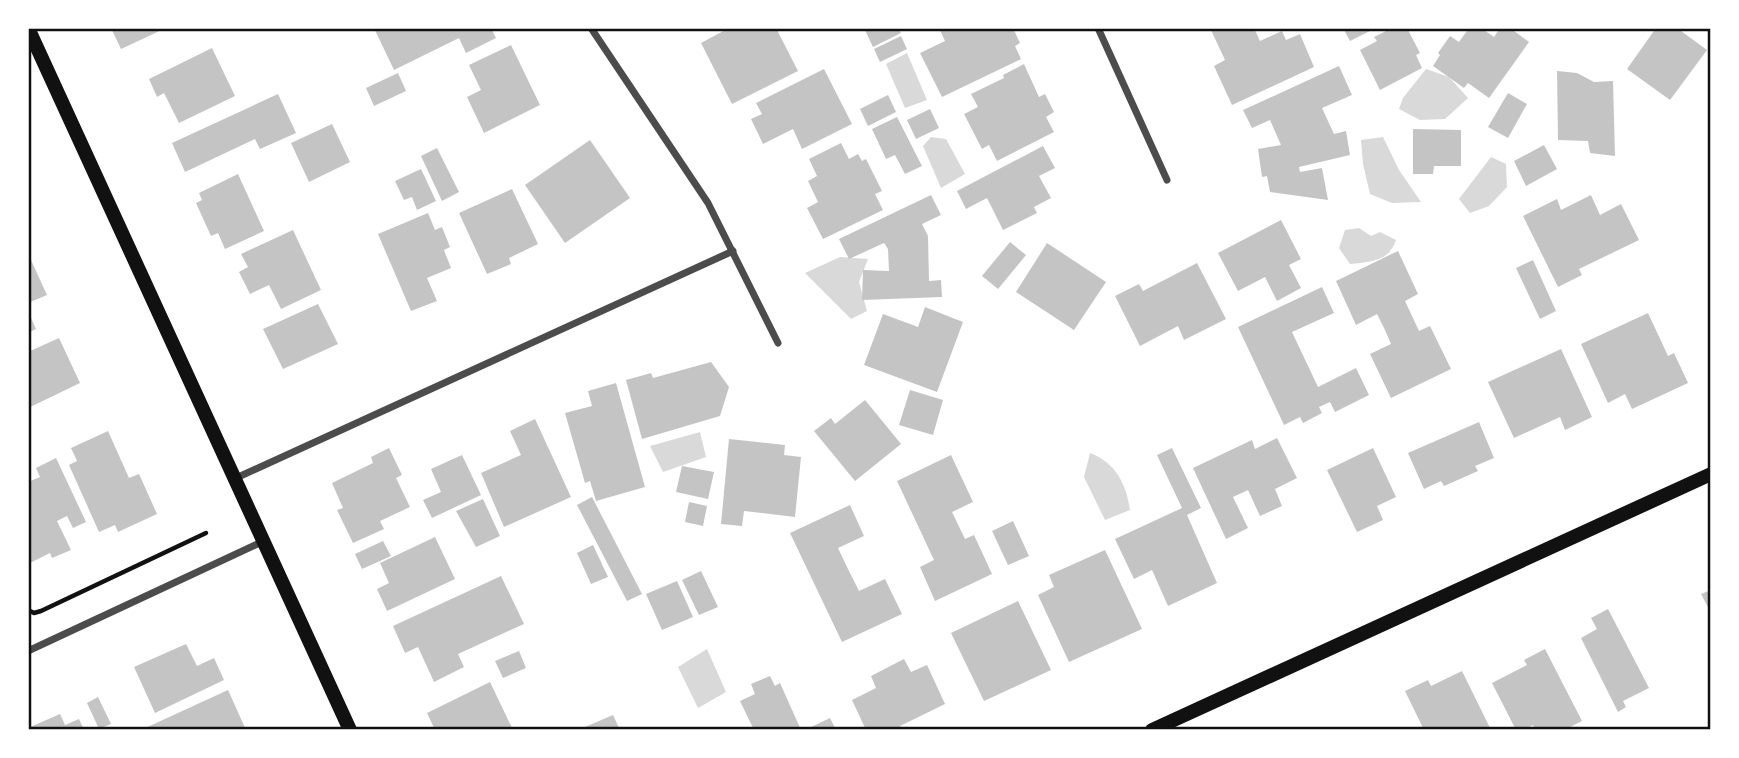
<svg xmlns="http://www.w3.org/2000/svg" width="1739" height="758" font-family="Poppins,sans-serif">
  <rect width="100%" height="100%" fill="#fff"/>
  <g fill="#d9d9d9">
    <polygon points="907,53 927,100 905,108 886,64"/>
    <polygon points="1426,69 1449,77 1468,98 1445,119 1420,120 1399,109 1403,98"/>
    <polygon points="931,137 946,139 965,174 941,188 923,146"/>
    <polygon points="1383,137 1399,170 1421,202 1392,203 1370,194 1363,164 1361,140"/>
    <polygon points="1491,157 1506,164 1507,187 1489,206 1470,213 1459,199"/>
    <path d="M1359,228L1371,236L1380,232L1396,240C1389,262 1369,262 1350,264L1339,248L1345,230Z"/>
    <polygon points="840,257 868,259 859,282 867,311 851,319 805,273"/>
    <polygon points="700,432 706,457 663,472 650,446"/>
    <path d="M1090,453C1116,463 1126,484 1130,510L1105,520L1084,477Z"/>
    <polygon points="707,649 726,692 698,708 678,667"/>
  </g>
  <g fill="#c4c4c4">
    <polygon points="111,28 166,28 121,49"/>
    <polygon points="374,28 491,28 496,38 466,53 459,38 394,70"/>
    <polygon points="729,28 776,28 798,71 732,104 701,43"/>
    <polygon points="864,28 898,28 901,33 873,47"/>
    <polygon points="939,28 1013,28 1020,43 1015,46 1021,59 942,97 920,53 945,41"/>
    <polygon points="1210,28 1254,28 1260,41 1282,31 1286,40 1300,34 1314,67 1232,105 1214,66 1225,60"/>
    <polygon points="1343,28 1376,28 1350,41"/>
    <polygon points="1392,28 1407,28 1420,53 1416,55 1422,68 1380,90 1360,50 1377,41 1374,37"/>
    <polygon points="1469,28 1481,28 1494,37 1500,28 1510,28 1529,42 1489,98 1468,83 1464,88 1433,66 1440,55 1438,53 1450,36 1459,42"/>
    <polygon points="1656,28 1677,28 1707,50 1670,100 1627,69"/>
    <polygon points="901,36 907,49 880,62 874,49"/>
    <polygon points="511,45 540,105 484,133 467,97 481,90 469,65"/>
    <polygon points="212,48 235,96 179,123 164,93 157,97 149,79"/>
    <polygon points="1024,64 1039,97 1045,94 1054,112 1046,117 1054,132 997,161 989,145 982,149 964,114 978,107 971,94 1004,78 1003,75"/>
    <polygon points="1339,66 1352,95 1322,108 1334,134 1346,131 1350,155 1299,167 1300,172 1322,168 1328,200 1270,192 1267,176 1262,177 1258,149 1281,145 1270,120 1252,128 1243,110"/>
    <polygon points="824,69 852,124 802,149 793,129 763,144 751,119 762,114 756,103"/>
    <polygon points="1557,71 1577,73 1594,82 1613,81 1615,156 1590,153 1588,141 1558,140"/>
    <polygon points="398,73 406,91 374,106 366,88"/>
    <polygon points="1508,93 1527,104 1508,138 1488,127"/>
    <polygon points="278,94 296,133 260,149 255,139 185,172 172,143"/>
    <polygon points="888,95 896,112 868,126 860,109"/>
    <polygon points="930,109 939,128 916,139 907,120"/>
    <polygon points="897,117 922,166 905,174 895,155 886,159 872,129"/>
    <polygon points="332,124 350,162 309,182 291,143"/>
    <polygon points="1413,129 1461,130 1461,166 1434,166 1433,174 1413,174"/>
    <polygon points="590,140 630,198 565,243 525,185"/>
    <polygon points="841,143 849,159 858,154 862,161 866,159 882,191 875,194 883,210 823,239 807,208 818,202 808,181 817,176 809,159"/>
    <polygon points="1544,145 1557,169 1526,186 1514,161"/>
    <polygon points="1043,146 1055,168 1039,176 1051,198 1034,207 1037,213 1003,230 987,198 966,209 957,191"/>
    <polygon points="437,148 459,192 442,201 421,156"/>
    <polygon points="421,169 436,201 417,210 412,197 404,200 395,181"/>
    <polygon points="238,174 264,231 225,249 218,233 211,236 196,203 202,200 199,193"/>
    <polygon points="512,189 538,244 509,258 511,264 487,274 459,213"/>
    <polygon points="931,195 941,215 922,224 928,236 929,281 941,280 942,297 862,300 863,270 889,271 888,249 884,243 849,259 839,239"/>
    <polygon points="1591,195 1600,215 1621,204 1639,240 1579,269 1582,275 1558,287 1523,216 1557,199 1561,210"/>
    <polygon points="428,213 435,230 442,227 450,247 444,250 451,268 427,278 437,301 411,311 378,234"/>
    <polygon points="1281,220 1301,259 1289,265 1301,288 1277,301 1265,277 1238,291 1218,253"/>
    <polygon points="293,230 321,290 281,309 269,285 250,294 239,272 248,267 241,254"/>
    <polygon points="1010,242 1026,255 998,289 982,276"/>
    <polygon points="1047,243 1106,282 1074,330 1016,292"/>
    <polygon points="1398,251 1418,294 1405,301 1419,331 1430,326 1451,369 1391,398 1370,354 1391,344 1385,330 1377,314 1356,325 1336,281"/>
    <polygon points="31,260 47,295 28,303 28,262"/>
    <polygon points="1533,260 1556,311 1540,319 1516,268"/>
    <polygon points="1197,263 1226,319 1184,340 1178,326 1140,346 1115,296 1139,284 1143,291"/>
    <polygon points="1322,287 1334,313 1292,332 1318,387 1356,368 1369,395 1335,412 1330,402 1319,407 1322,413 1303,423 1300,417 1284,425 1238,327"/>
    <polygon points="318,304 338,344 283,369 263,329"/>
    <polygon points="925,307 963,322 937,392 864,365 883,314 918,327"/>
    <polygon points="28,311 36,329 28,333"/>
    <polygon points="1648,313 1668,356 1674,353 1688,383 1632,409 1625,394 1608,403 1581,344"/>
    <polygon points="59,338 80,383 28,408 28,352"/>
    <polygon points="1561,349 1592,417 1565,430 1560,417 1514,438 1488,382"/>
    <polygon points="711,362 729,387 720,416 642,439 626,380 651,373 653,378"/>
    <polygon points="616,383 645,487 596,501 590,481 585,483 565,413 592,406 588,391"/>
    <polygon points="910,390 943,400 933,435 899,425"/>
    <polygon points="865,400 901,444 855,481 814,431 831,418 835,424"/>
    <polygon points="535,419 571,497 504,527 481,473 521,455 510,431"/>
    <polygon points="1479,422 1494,458 1475,466 1478,471 1444,486 1441,481 1424,489 1408,453"/>
    <polygon points="108,431 129,478 139,474 157,514 118,532 115,525 99,532 69,465 77,461 71,448"/>
    <polygon points="1277,438 1297,478 1275,489 1282,506 1260,516 1248,490 1233,497 1248,528 1226,539 1193,468 1252,440 1255,449"/>
    <polygon points="729,439 785,445 784,455 801,457 795,517 744,511 742,526 721,524"/>
    <polygon points="389,448 402,475 396,478 410,507 380,521 384,529 353,543 337,510 343,508 332,483 373,463 371,457"/>
    <polygon points="1172,448 1201,508 1187,515 1217,583 1168,606 1152,570 1134,579 1115,539 1182,508 1157,455"/>
    <polygon points="1373,448 1396,497 1377,506 1383,520 1357,532 1327,470"/>
    <polygon points="462,455 481,495 432,518 423,500 441,492 431,469"/>
    <polygon points="951,455 973,502 952,512 965,539 974,535 992,574 935,601 920,567 934,560 897,481"/>
    <polygon points="56,458 86,522 73,528 67,516 57,521 71,550 52,558 50,553 28,564 28,482 40,477 36,468"/>
    <polygon points="682,466 714,472 708,499 676,492"/>
    <polygon points="592,497 642,594 627,601 577,505"/>
    <polygon points="483,499 500,536 476,547 456,511"/>
    <polygon points="689,502 707,506 703,526 685,522"/>
    <polygon points="850,505 864,536 838,548 848,569 859,591 885,579 902,614 842,642 790,533"/>
    <polygon points="1013,521 1029,556 1008,565 992,531"/>
    <polygon points="435,537 455,579 387,611 377,589 389,583 380,563"/>
    <polygon points="383,541 391,556 362,569 355,554"/>
    <polygon points="593,545 608,577 591,584 577,553"/>
    <polygon points="1105,550 1142,629 1069,662 1038,595 1054,587 1049,575"/>
    <polygon points="701,571 718,607 699,615 682,580"/>
    <polygon points="501,576 524,624 458,654 464,667 434,682 418,647 405,653 393,626"/>
    <polygon points="677,581 693,617 662,630 646,594"/>
    <polygon points="1711,590 1711,613 1701,594"/>
    <polygon points="1018,601 1051,670 984,701 951,633"/>
    <polygon points="1608,609 1649,688 1623,701 1626,707 1618,712 1581,638 1597,629 1591,618"/>
    <polygon points="186,644 197,666 214,658 224,680 155,713 134,667"/>
    <polygon points="1545,649 1582,721 1564,730 1535,730 1533,725 1523,730 1516,730 1492,683 1527,665 1524,660"/>
    <polygon points="519,651 526,668 503,678 495,661"/>
    <polygon points="904,659 911,672 927,665 945,704 900,726 902,730 866,730 852,700 876,688 871,676"/>
    <polygon points="1462,671 1491,730 1424,730 1405,691 1428,680 1431,686"/>
    <polygon points="770,676 775,686 780,683 801,730 754,730 740,701 755,694 751,684"/>
    <polygon points="490,682 513,730 435,730 427,713"/>
    <polygon points="228,690 246,730 141,730 154,724"/>
    <polygon points="98,697 111,724 99,729 87,703"/>
    <polygon points="60,714 65,725 79,719 84,730 28,730 28,728"/>
    <polygon points="613,715 620,730 587,730 585,727"/>
    <polygon points="830,718 836,730 805,730"/>
  </g>
  <g fill="none" stroke-linecap="round" stroke-linejoin="round">
    <polyline stroke="#111" stroke-width="4.5" points="28,610 34,613 41,611 206,533"/>
    <g stroke="#4c4c4c" stroke-width="7">
      <polyline points="591,28 708,203 778,343"/>
      <polyline points="1098,28 1167,180"/>
      <polyline points="236,478 733,251"/>
      <polyline points="28,651 264,541"/>
    </g>
    <g stroke="#111" stroke-width="14">
      <polyline points="28,28 350,730"/>
      <polyline points="1152,730 1711,474"/>
    </g>
  </g>
  <rect width="1739" height="758" fill="none" stroke="#ffffff" stroke-width="60"/>
  <rect x="30" y="30" width="1679" height="698" fill="none" stroke="#111" stroke-width="2.5"/>
</svg>
